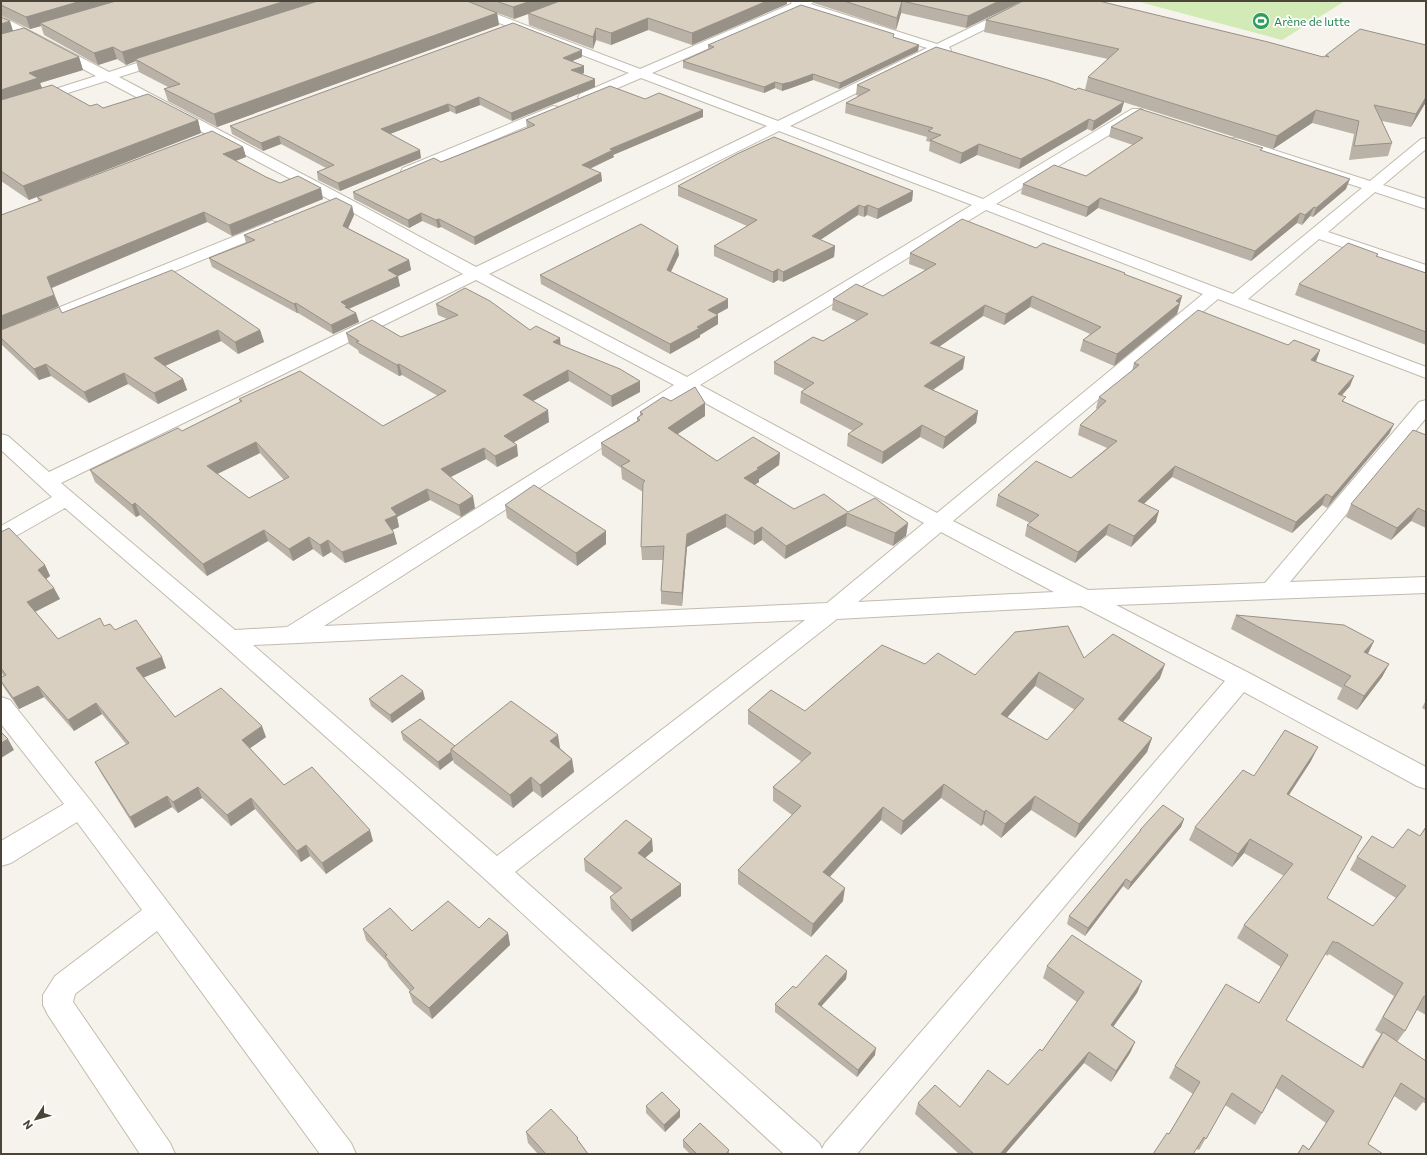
<svg xmlns="http://www.w3.org/2000/svg" width="1427" height="1155" font-family="Commissioner,sans-serif">
  <rect width="100%" height="100%" fill="#f6f3ec"/>
  <polygon fill="#d2eab5" points="1136,1 1345,1 1282,40"/>
  <g fill="none" stroke-linecap="round" stroke-linejoin="round">
    <defs>
      <g id="minor">
        <path d="M445,1H462L640,69L791,4L792,1H814L811,4L937,44L1025,1H1040L1038,3L949,47L951,50L949,53L945,54L939,52L790,126L983,199L1132,109H1142L1144,112L1142,115L996,204L1233,294L1362,188L1230,145L1228,142L1230,139L1235,138L1240,139L1370,181L1421,139L1426,138V149L1383,185L1426,199V209L1375,192L1328,232L1426,265V275L1319,239L1248,299L1426,367V378L1218,299L953,521L1088,590L1265,583L1419,402L1426,400V418L1290,582L1426,577V593L1116,605L1249,673L1426,767V789L1417,786L1244,692L857,1154H784L486,880L222,644L65,508L9,540L1,542V526L52,497L1,450V434L8,436L49,472L463,274L334,202L106,81L1,114V106L96,76L1,25V16L109,72L162,55H170L172,58L170,61L119,77L344,196L476,267L767,126L641,78L590,100H580L578,97L580,94L629,73L447,3ZM801,8L927,48L778,121L652,73ZM779,131L972,205L687,377L489,274ZM986,210L1203,294L937,513L700,385ZM476,280L674,385L287,627L235,630L61,483ZM687,393L924,523L827,603L324,626ZM941,532L1054,592L858,602ZM1081,606L1225,681L825,1143L822,1149L819,1143L515,872L837,619ZM805,620L497,856L253,645Z"/>
        <polygon points="553,106 558,107 560,110 558,113 413,174 408,175 403,174 401,171 403,168"/>
        <polygon points="272,221 278,223 280,226 278,229 1,342 1,331"/>
        <polygon points="1,697 10,700 90,800 351,1143 356,1154 320,1154 157,931 75,994 73,1002 170,1143 175,1154 140,1154 48,1015 43,1005 43,995 55,976 142,910 77,822 11,863 1,866 1,841 64,804 1,724"/>
      </g>
    </defs>
    <use href="#minor" stroke="#c2bbae" stroke-width="2"/>
    <use href="#minor" fill="#fff" fill-rule="evenodd"/>
  </g>
  <g fill="#bab2a6" fill-rule="evenodd">
    <polygon points="1,1 787,1 787,4 692,45 648,30 611,45 596,40 593,49 529,25 528,14 514,19 497,13 499,25 217,127 168,101 164,89 168,87 139,72 136,61 126,65 117,59 98,65 44,35 41,26 30,29 1,15"/>
    <polygon points="814,1 1022,1 966,28 901,13 896,30 814,3"/>
    <polygon points="1,17 13,31 79,57 83,70 40,83 42,88 90,106 198,120 201,133 29,200 1,181"/>
    <polygon points="986,20 1323,57 1325,56 1326,55 1426,102 1411,127 1382,121 1392,143 1388,156 1349,160 1354,134 1312,123 1273,149 1085,90 1088,77 1108,59 984,32"/>
    <polygon points="894,38 918,51 839,89 813,80 791,88 782,91 775,88 764,93 683,68 683,61 708,50 708,45"/>
    <polygon points="582,57 572,61 584,66 584,73 581,74 595,87 512,121 480,105 456,114 450,111 390,134 421,158 340,191 318,180 317,172 326,168 281,144 263,151 232,134 230,126"/>
    <polygon points="857,85 1076,90 1124,102 1121,112 1092,131 1087,129 1019,169 977,155 960,164 929,151 930,142 926,141 927,137 845,113 846,103 859,96 856,95"/>
    <polygon points="645,99 703,110 703,117 613,155 614,157 590,169 601,173 602,181 475,245 441,227 438,228 422,221 409,228 354,199 353,192 441,162 527,128 526,120"/>
    <polygon points="1111,127 1262,151 1346,189 1313,217 1310,216 1302,225 1297,223 1251,261 1098,208 1086,217 1021,194 1023,184 1086,176 1133,145 1109,137"/>
    <polygon points="243,147 246,157 236,161 266,177 280,183 323,199 232,236 207,222 52,288 59,306 1,330 39,202 37,197"/>
    <polygon points="678,186 913,191 912,201 877,219 867,215 864,217 858,215 820,240 835,246 834,257 783,282 778,280 773,283 714,256 714,246 747,226 678,196"/>
    <polygon points="352,206 354,215 348,228 409,260 411,270 397,276 400,286 349,309 356,313 359,322 333,334 298,313 297,313 212,267 209,258 246,243 244,235"/>
    <polygon points="1036,248 1125,273 1125,275 1182,296 1177,314 1114,366 1080,351 1083,340 1090,334 1030,307 1004,325 983,316 939,346 963,369 933,390 978,411 976,423 943,449 920,437 882,464 847,446 848,434 853,431 800,403 801,392 804,389 774,374 774,362 823,341 857,321 832,310 833,299 883,296 925,270 909,264 910,253"/>
    <polygon points="1378,254 1377,257 1426,273 1426,345 1295,295 1299,284"/>
    <polygon points="679,255 671,272 728,308 717,314 718,324 700,335 700,337 670,354 541,284 540,275"/>
    <path d="M436,304L560,338V345L640,392L612,407L569,381L533,401L549,422L514,442L518,456L497,467L486,459L450,477L475,508L461,517L430,500L397,517L399,527L392,530L394,533L397,544L345,563L331,552L323,557L313,549L293,561L268,541L207,576L140,515L136,517L95,482L90,470L182,431L240,402L239,399L383,426L438,396L402,375L399,376L359,353L358,350L349,344L346,333L401,337L447,319L438,315ZM260,453L284,480L249,498L217,474Z"/>
    <polygon points="62,313 260,330 264,342 238,354 221,341 165,366 183,379 187,390 158,404 128,384 89,403 51,376 39,380 1,344 1,330"/>
    <polygon points="1288,345 1320,350 1316,361 1350,386 1342,395 1344,402 1394,424 1389,434 1327,508 1322,505 1292,533 1172,477 1144,504 1156,522 1131,547 1106,535 1075,563 1025,536 1027,525 1030,523 996,506 998,495 1071,478 1107,448 1078,435 1080,425 1097,409 1096,408 1099,397 1132,371 1134,363"/>
    <polygon points="671,401 705,403 705,416 678,434 717,461 780,453 779,465 759,479 759,482 755,485 794,509 848,512 908,523 906,536 893,546 846,526 785,559 762,540 754,545 726,527 687,547 682,606 661,604 661,591 663,560 642,560 641,547 643,492 622,479 621,468 602,455 601,443 637,421 637,418 640,415 640,412"/>
    <polygon points="1426,435 1426,528 1411,521 1391,540 1346,517 1351,504"/>
    <polygon points="505,505 606,544 577,566 507,518"/>
    <polygon points="1,532 45,565 50,576 46,579 60,599 35,611 58,639 104,626 115,630 166,668 143,678 175,717 266,737 250,748 284,785 373,841 326,874 310,856 301,862 255,809 231,826 202,798 178,813 172,807 135,828 101,773 95,762 126,744 102,714 74,731 44,697 19,709 5,689 1,682 1,677 4,676 1,672"/>
    <polygon points="1236,615 1374,641 1368,654 1389,664 1382,677 1357,710 1337,699 1342,688 1231,629"/>
    <path d="M1084,658L1160,678L1123,722L1152,738L1147,752L1075,838L1031,810L1001,838L983,824L981,826L941,798L901,835L881,820L830,877L843,901L811,937L738,884V870L792,815L773,801V787L802,762L748,724V710L805,711L925,664L975,675ZM1035,686L1075,710L1047,740L1007,717Z"/>
    <polygon points="369,699 425,699 392,723 371,706"/>
    <polygon points="1426,700 1426,710 1422,708"/>
    <polygon points="401,732 455,746 560,748 572,759 574,772 542,798 533,791 513,808 454,763 453,760 440,770 403,740"/>
    <path d="M1311,761L1289,795L1327,898L1373,926L1396,898L1350,870L1357,857L1393,848L1420,836L1426,826V1015L1417,1010L1405,1031L1397,1042L1426,1061V1104L1423,1102L1416,1111L1394,1096L1368,1144L1383,1154H1297L1303,1145L1309,1149L1326,1123L1276,1088L1262,1113L1255,1125L1225,1105L1199,1150L1169,1134L1193,1094L1169,1078L1175,1066L1259,1003L1281,967L1237,938L1244,925L1284,876L1244,853L1232,867L1189,840L1195,827L1254,776ZM1325,954L1328,956L1329,954L1394,996L1375,1030L1381,1034L1374,1045L1361,1068L1286,1020Z"/>
    <polygon points="1184,819 1181,827 1128,890 1123,886 1085,936 1067,924 1069,916 1139,833 1140,830"/>
    <polygon points="653,851 645,858 681,884 681,896 632,932 611,909 610,897 615,894 585,871 584,859"/>
    <polygon points="479,928 508,933 510,945 432,1019 413,1003 409,992 410,991 389,967 387,962 366,940 363,929 412,931"/>
    <polygon points="1047,966 1142,981 1137,993 1113,1027 1135,1042 1130,1053 1111,1082 1084,1063 1005,1154 959,1154 915,1114 918,1103 960,1107 1008,1085 1042,1051 1077,1002 1043,978"/>
    <polygon points="847,971 846,979 821,1006 875,1055 857,1077 775,1012 775,1004 796,988"/>
    <polygon points="646,1106 680,1117 665,1132 646,1113"/>
    <polygon points="526,1132 579,1141 588,1154 538,1154 528,1143"/>
    <polygon points="683,1140 729,1150 729,1154 690,1154 683,1147"/>
  </g>
  <g fill="#979187">
    <polygon points="81,1 125,1 40,23 41,26 30,29 26,17"/>
    <polygon points="285,1 325,1 135,59 136,61 126,65 122,52"/>
    <polygon points="531,1 564,1 528,13 528,14 514,19 513,7"/>
    <polygon points="767,1 787,1 787,4 692,45 692,33"/>
    <polygon points="902,1 901,13 896,30 897,18"/>
    <polygon points="999,1 1022,1 966,28 968,16"/>
    <polygon points="497,13 499,25 217,127 214,114"/>
    <polygon points="648,18 648,30 611,45 611,33"/>
    <polygon points="10,21 14,34 1,38 1,24"/>
    <polygon points="596,28 596,40 593,49 593,37"/>
    <polygon points="919,45 918,51 839,89 840,83"/>
    <polygon points="113,47 117,59 98,65 94,53"/>
    <polygon points="582,50 582,57 563,65 563,58"/>
    <polygon points="79,57 83,70 40,83 43,91 1,104 1,90 29,73"/>
    <polygon points="584,66 584,73 572,78 571,70"/>
    <polygon points="813,74 813,80 791,88 782,91 782,84"/>
    <polygon points="595,79 595,87 512,121 511,113"/>
    <polygon points="775,82 775,88 764,93 764,87"/>
    <polygon points="479,97 480,105 456,114 455,107"/>
    <polygon points="1426,97 1426,102 1411,127 1416,114"/>
    <polygon points="1124,102 1121,112 1092,131 1094,121"/>
    <polygon points="448,104 450,111 382,137 381,129"/>
    <polygon points="703,110 703,117 613,155 614,157 582,172 582,165 610,149"/>
    <polygon points="1316,110 1312,123 1273,149 1277,136"/>
    <polygon points="1089,119 1087,129 1019,169 1021,159"/>
    <polygon points="198,120 201,133 29,200 23,186"/>
    <polygon points="279,136 281,144 263,151 261,143"/>
    <polygon points="979,144 977,155 960,164 962,153"/>
    <polygon points="243,147 246,157 226,164 223,154"/>
    <polygon points="420,150 421,158 340,191 338,183"/>
    <polygon points="601,173 602,181 475,245 474,237"/>
    <polygon points="1350,179 1346,189 1313,217 1316,208"/>
    <polygon points="321,188 323,199 232,236 229,225"/>
    <polygon points="913,191 912,201 877,219 878,209"/>
    <polygon points="1100,198 1098,208 1086,217 1088,207"/>
    <polygon points="859,205 858,215 811,246 812,236"/>
    <polygon points="868,205 867,215 864,217 864,207"/>
    <polygon points="352,206 354,215 345,235 343,226"/>
    <polygon points="1314,207 1310,216 1302,225 1305,215"/>
    <polygon points="204,212 207,222 51,288 47,277"/>
    <polygon points="421,213 422,221 409,228 408,220"/>
    <polygon points="1300,213 1297,223 1251,261 1255,251"/>
    <polygon points="439,219 441,227 438,228 436,220"/>
    <polygon points="678,246 679,255 667,279 667,270"/>
    <polygon points="835,246 834,257 783,282 783,272"/>
    <polygon points="409,260 411,270 390,280 388,270"/>
    <polygon points="778,269 778,280 773,283 773,272"/>
    <polygon points="398,276 400,286 348,309 341,302"/>
    <polygon points="54,295 59,306 1,330 1,316"/>
    <polygon points="1032,296 1030,307 1004,325 1006,314"/>
    <polygon points="1182,296 1177,314 1114,366 1117,354"/>
    <polygon points="728,299 728,308 708,319 708,310"/>
    <polygon points="296,303 298,313 297,313 294,304"/>
    <polygon points="985,305 983,316 929,354 930,343"/>
    <polygon points="356,313 359,322 333,334 331,325"/>
    <polygon points="718,315 718,324 700,335 700,337 670,354 670,344"/>
    <polygon points="218,330 221,341 158,369 154,358"/>
    <polygon points="260,330 264,342 238,354 235,342"/>
    <polygon points="560,338 561,349 553,342"/>
    <polygon points="1320,350 1316,361 1307,370 1311,360"/>
    <polygon points="965,357 963,369 922,397 924,386"/>
    <polygon points="46,364 51,376 39,380 34,369"/>
    <polygon points="399,364 402,375 399,376 397,365"/>
    <polygon points="568,370 569,381 524,406 523,395"/>
    <polygon points="124,373 128,384 89,403 84,392"/>
    <polygon points="1354,376 1350,386 1334,404 1338,394"/>
    <polygon points="183,379 187,390 158,404 154,393"/>
    <polygon points="640,381 640,392 612,407 611,396"/>
    <polygon points="705,403 705,416 668,440 668,428"/>
    <polygon points="548,410 549,422 506,447 504,436"/>
    <polygon points="978,411 976,423 943,449 945,437"/>
    <polygon points="1394,424 1389,434 1327,508 1332,497"/>
    <polygon points="922,425 920,437 882,464 883,452"/>
    <polygon points="256,442 260,453 211,477 207,466"/>
    <polygon points="517,445 518,456 497,467 495,456"/>
    <polygon points="484,448 486,459 443,481 441,469"/>
    <polygon points="780,453 779,465 759,479 759,482 744,491 744,478 757,468"/>
    <polygon points="1175,466 1172,477 1135,512 1138,501"/>
    <polygon points="427,489 430,500 397,517 399,527 388,532 385,520 391,508"/>
    <polygon points="1326,494 1322,505 1292,533 1296,522"/>
    <polygon points="473,496 475,508 461,517 459,505"/>
    <polygon points="135,503 140,515 136,517 132,505"/>
    <polygon points="1418,508 1411,521 1391,540 1397,528"/>
    <polygon points="1159,511 1156,522 1131,547 1134,536"/>
    <polygon points="847,513 846,526 785,559 786,546"/>
    <polygon points="726,514 726,527 687,547 682,606 682,593 687,534"/>
    <polygon points="908,523 906,536 893,546 895,533"/>
    <polygon points="1109,524 1106,535 1075,563 1078,552"/>
    <polygon points="762,527 762,540 754,545 754,532"/>
    <polygon points="264,530 268,541 207,576 203,564"/>
    <polygon points="606,531 606,544 577,566 576,553"/>
    <polygon points="394,533 397,544 345,563 342,552"/>
    <polygon points="309,537 313,549 293,561 289,549"/>
    <polygon points="328,540 331,552 323,557 320,545"/>
    <polygon points="45,565 50,576 43,581 38,570"/>
    <polygon points="54,588 60,599 33,613 27,602"/>
    <polygon points="1374,641 1367,655 1364,652"/>
    <polygon points="162,657 166,668 140,679 136,668"/>
    <polygon points="1165,664 1160,678 1113,733 1118,719"/>
    <polygon points="1389,664 1382,677 1357,710 1364,696"/>
    <polygon points="1039,672 1035,686 998,728 1001,714"/>
    <polygon points="38,686 44,697 19,709 13,698"/>
    <polygon points="423,691 425,699 392,723 390,715"/>
    <polygon points="96,703 102,714 74,731 68,720"/>
    <polygon points="262,726 266,737 246,751 242,740"/>
    <polygon points="558,735 560,748 552,755 550,741"/>
    <polygon points="1152,738 1147,752 1075,838 1079,824"/>
    <polygon points="8,739 14,750 1,758 1,743"/>
    <polygon points="1318,747 1311,761 1281,807 1287,794"/>
    <polygon points="451,752 453,760 440,770 438,762"/>
    <polygon points="572,759 574,772 542,798 540,785"/>
    <polygon points="531,777 533,791 513,808 510,795"/>
    <polygon points="944,784 941,798 901,835 903,821"/>
    <polygon points="198,787 202,798 178,813 173,802"/>
    <polygon points="167,796 172,807 135,828 130,817"/>
    <polygon points="1035,796 1031,810 1001,838 1005,824"/>
    <polygon points="251,798 255,809 231,826 227,815"/>
    <polygon points="883,807 881,820 821,886 823,872"/>
    <polygon points="986,810 983,824 981,826 984,812"/>
    <polygon points="1184,819 1181,827 1128,890 1131,882"/>
    <polygon points="370,830 373,841 326,874 322,863"/>
    <polygon points="652,839 653,851 638,864 638,853"/>
    <polygon points="1250,839 1244,853 1232,867 1238,854"/>
    <polygon points="306,845 310,856 301,862 297,851"/>
    <polygon points="1126,879 1123,886 1085,936 1088,928"/>
    <polygon points="681,884 681,896 632,932 631,920"/>
    <polygon points="845,888 843,901 811,937 813,924"/>
    <polygon points="508,933 510,945 432,1019 429,1008"/>
    <polygon points="847,971 846,979 817,1011 818,1004"/>
    <polygon points="1142,981 1137,993 1106,1037 1111,1025"/>
    <polygon points="1135,1042 1130,1053 1111,1082 1116,1071"/>
    <polygon points="876,1048 875,1055 857,1077 858,1070"/>
    <polygon points="1089,1052 1084,1063 1005,1154 1000,1154"/>
    <polygon points="680,1110 680,1117 665,1132 664,1125"/>
  </g>
  <g fill="#d8cfc1" stroke="#979187" fill-rule="evenodd">
    <polygon points="1,1 81,1 26,17 1,5"/>
    <polygon points="116,1 285,1 122,52 113,47 94,53 40,23"/>
    <polygon points="318,1 467,1 497,13 214,114 164,89 180,84 135,59"/>
    <polygon points="496,1 531,1 513,7"/>
    <polygon points="560,1 767,1 692,33 648,18 611,33 596,28 593,37 528,13"/>
    <polygon points="844,1 902,1 897,18"/>
    <polygon points="902,1 999,1 968,16"/>
    <polygon points="1023,1 1099,1 1268,42 1323,57 1325,56 1329,57 1326,55 1360,29 1426,45 1426,97 1416,114 1374,105 1392,143 1354,146 1359,121 1316,110 1277,136 1088,77 1119,49 986,20"/>
    <polygon points="801,5 894,34 893,37 919,45 840,83 813,74 791,82 782,84 775,82 764,87 683,61 714,47 708,45"/>
    <polygon points="1,17 10,21 1,24"/>
    <polygon points="513,23 582,50 563,58 584,66 571,70 595,79 511,113 479,97 455,107 448,104 381,129 420,150 338,183 317,172 334,165 279,136 261,143 230,126"/>
    <polygon points="24,28 79,57 29,73 38,78 1,90 1,34"/>
    <polygon points="936,47 1048,80 1076,90 1078,88 1124,102 1094,121 1089,119 1021,159 979,144 962,153 930,140 941,135 928,131 933,128 846,103 870,90 857,85"/>
    <polygon points="52,85 90,106 97,104 103,108 148,94 198,120 23,186 1,171 1,100"/>
    <polygon points="610,86 645,99 659,93 703,110 610,149 613,150 582,165 601,173 474,237 439,219 436,220 421,213 408,220 353,192 434,158 441,162 535,125 526,120"/>
    <polygon points="1140,109 1263,148 1260,150 1350,179 1316,208 1314,207 1305,215 1300,213 1255,251 1100,198 1088,207 1023,184 1054,165 1086,176 1143,138 1111,127"/>
    <polygon points="212,131 243,147 223,154 266,177 280,183 298,176 321,188 229,225 204,212 47,277 54,295 1,316 1,215 42,200 37,197"/>
    <polygon points="774,137 913,191 878,209 868,205 864,207 859,205 812,236 835,246 783,272 778,269 773,272 714,246 757,220 678,186 737,154"/>
    <polygon points="336,198 352,206 343,226 409,260 388,270 398,276 341,302 347,306 345,307 356,313 331,325 296,303 294,304 209,258 255,240 244,235"/>
    <polygon points="962,219 1036,248 1043,243 1125,273 1124,274 1182,296 1176,301 1180,303 1117,354 1083,340 1101,327 1032,296 1006,314 985,305 930,343 965,357 924,386 978,411 945,437 922,425 883,452 848,434 863,424 801,392 814,383 774,362 813,337 823,341 868,314 833,299 856,284 883,296 936,264 910,253"/>
    <polygon points="641,224 678,246 667,270 728,299 708,310 718,315 697,327 700,328 670,344 540,275"/>
    <polygon points="1348,243 1378,254 1376,256 1426,273 1426,332 1299,284"/>
    <polygon points="172,270 260,330 235,342 218,330 154,358 183,379 154,393 124,373 84,392 46,364 34,369 1,338 1,330 59,307 62,313"/>
    <path d="M465,288L490,301L530,330L536,326L560,338L553,342L620,369L640,381L611,396L568,370L523,395L548,410L504,436L517,445L495,456L484,448L441,469L473,496L459,505L427,489L391,508L397,515L385,520L394,533L342,552L328,540L320,545L309,537L289,549L264,530L203,564L135,503L132,505L90,470L178,428L182,431L242,401L239,399L300,371L383,426L446,391L399,364L397,365L356,342L359,341L346,333L372,320L401,337L458,315L436,304ZM256,442L289,477L249,498L207,466Z"/>
    <polygon points="1198,310 1288,345 1294,340 1320,350 1311,360 1354,376 1338,394 1346,397 1342,401 1394,424 1332,497 1326,494 1296,522 1175,466 1138,501 1159,511 1134,536 1109,524 1078,552 1027,525 1039,515 998,495 1036,461 1071,478 1117,441 1080,425 1106,401 1099,397 1139,365 1134,363"/>
    <polygon points="695,387 705,403 668,428 717,461 753,437 780,453 757,468 759,469 744,478 794,509 824,494 848,512 875,498 908,523 895,533 847,513 786,546 762,527 754,532 726,514 687,534 682,593 661,591 664,546 641,547 643,483 645,481 621,466 630,461 601,443 640,420 637,418 643,414 640,412 663,397 671,401"/>
    <polygon points="1413,430 1426,435 1426,512 1418,508 1397,528 1351,504"/>
    <polygon points="534,485 606,531 576,553 505,505"/>
    <polygon points="9,528 45,565 38,570 54,588 27,602 58,639 100,618 104,626 110,624 115,630 136,620 162,657 136,668 175,717 221,688 262,726 242,740 284,785 312,767 370,830 322,863 306,845 297,851 251,798 227,815 198,787 173,802 167,796 130,817 95,762 129,743 96,703 68,720 38,686 13,698 1,681 1,677 6,675 1,668 1,567 2,567 1,566 1,532"/>
    <polygon points="1236,615 1344,625 1374,641 1364,652 1389,664 1364,696 1344,685 1351,676"/>
    <path d="M1068,626L1084,658L1113,634L1165,664L1118,719L1152,738L1079,824L1035,796L1005,824L986,810L984,812L944,784L903,821L883,807L823,872L845,888L813,924L738,870L801,806L773,787L811,753L748,710L771,690L805,711L882,645L925,664L938,653L975,675L1015,632ZM1039,672L1084,699L1047,740L1001,714Z"/>
    <polygon points="402,675 423,691 390,715 369,699"/>
    <polygon points="511,701 558,735 550,741 572,759 540,785 531,777 510,795 451,749"/>
    <polygon points="420,719 455,746 451,749 451,752 438,762 401,732"/>
    <polygon points="1285,730 1318,747 1287,794 1362,837 1327,898 1373,926 1406,886 1357,857 1372,836 1393,848 1408,829 1420,836 1426,827 1426,997 1424,996 1405,1031 1383,1017 1403,983 1337,942 1336,943 1333,941 1286,1020 1363,1068 1383,1032 1426,1061 1426,1097 1425,1099 1401,1083 1368,1144 1383,1154 1298,1154 1303,1145 1309,1150 1334,1111 1282,1075 1262,1113 1232,1093 1206,1139 1204,1137 1193,1154 1153,1154 1167,1133 1169,1134 1200,1082 1175,1066 1226,984 1259,1003 1288,955 1244,925 1293,864 1250,839 1238,854 1195,827 1243,770 1254,776"/>
    <polygon points="1,732 8,739 1,743"/>
    <polygon points="1163,805 1184,819 1131,882 1126,879 1088,928 1069,916 1141,830 1140,830"/>
    <polygon points="626,820 652,839 638,853 681,884 631,920 610,897 622,888 584,859"/>
    <polygon points="448,901 479,928 489,918 508,933 429,1008 409,992 414,988 385,956 387,955 363,929 390,908 412,931"/>
    <polygon points="1072,935 1142,981 1111,1025 1135,1042 1116,1071 1089,1052 1000,1154 974,1154 918,1103 935,1085 960,1107 988,1070 1008,1085 1040,1049 1042,1051 1084,992 1047,966"/>
    <polygon points="826,955 847,971 818,1004 876,1048 858,1070 775,1004 793,986 796,988"/>
    <polygon points="662,1092 680,1110 664,1125 646,1106"/>
    <polygon points="551,1109 578,1138 577,1139 588,1154 546,1154 526,1132"/>
    <polygon points="700,1123 729,1150 726,1154 697,1154 683,1140"/>
  </g>
  <defs>
    <symbol id="stadium-disc" viewBox="-11 -11 22 22"><circle r="9.5" fill="#2e9e5b" stroke="#fff"/><path d="M0-5a6.5 5 0 1 0 0 10a6.5 5 0 1 0 0-10ZM-3.5-1.8h7v3.6h-7Z" fill="#fff"/></symbol>
  </defs>
  <g fill-rule="evenodd">
    <use href="#stadium-disc" x="1251" y="11" width="20" height="20"/>
  </g>
  <g text-anchor="middle" dominant-baseline="central" stroke-width="3.5" stroke-linejoin="round" paint-order="stroke">
    <g font-size="12" fill="#27864d" stroke="#fff" text-anchor="start">
      <text x="1274" y="21">Arène de lutte</text>
    </g>
  </g>
  <rect width="1427" height="1155" fill="none" stroke="#4b4439" stroke-width="4"/>
  <g transform="translate(36 1119) rotate(234)" stroke="#ffffff" stroke-width="3" paint-order="stroke">
  <path d="M0-3L7 15L0 10L-7 15Z" fill="#4b4439"/>
  <text y="-6" font-size="11" font-weight="bold" text-anchor="middle" fill="#4b4439">N</text>
  </g>
</svg>
